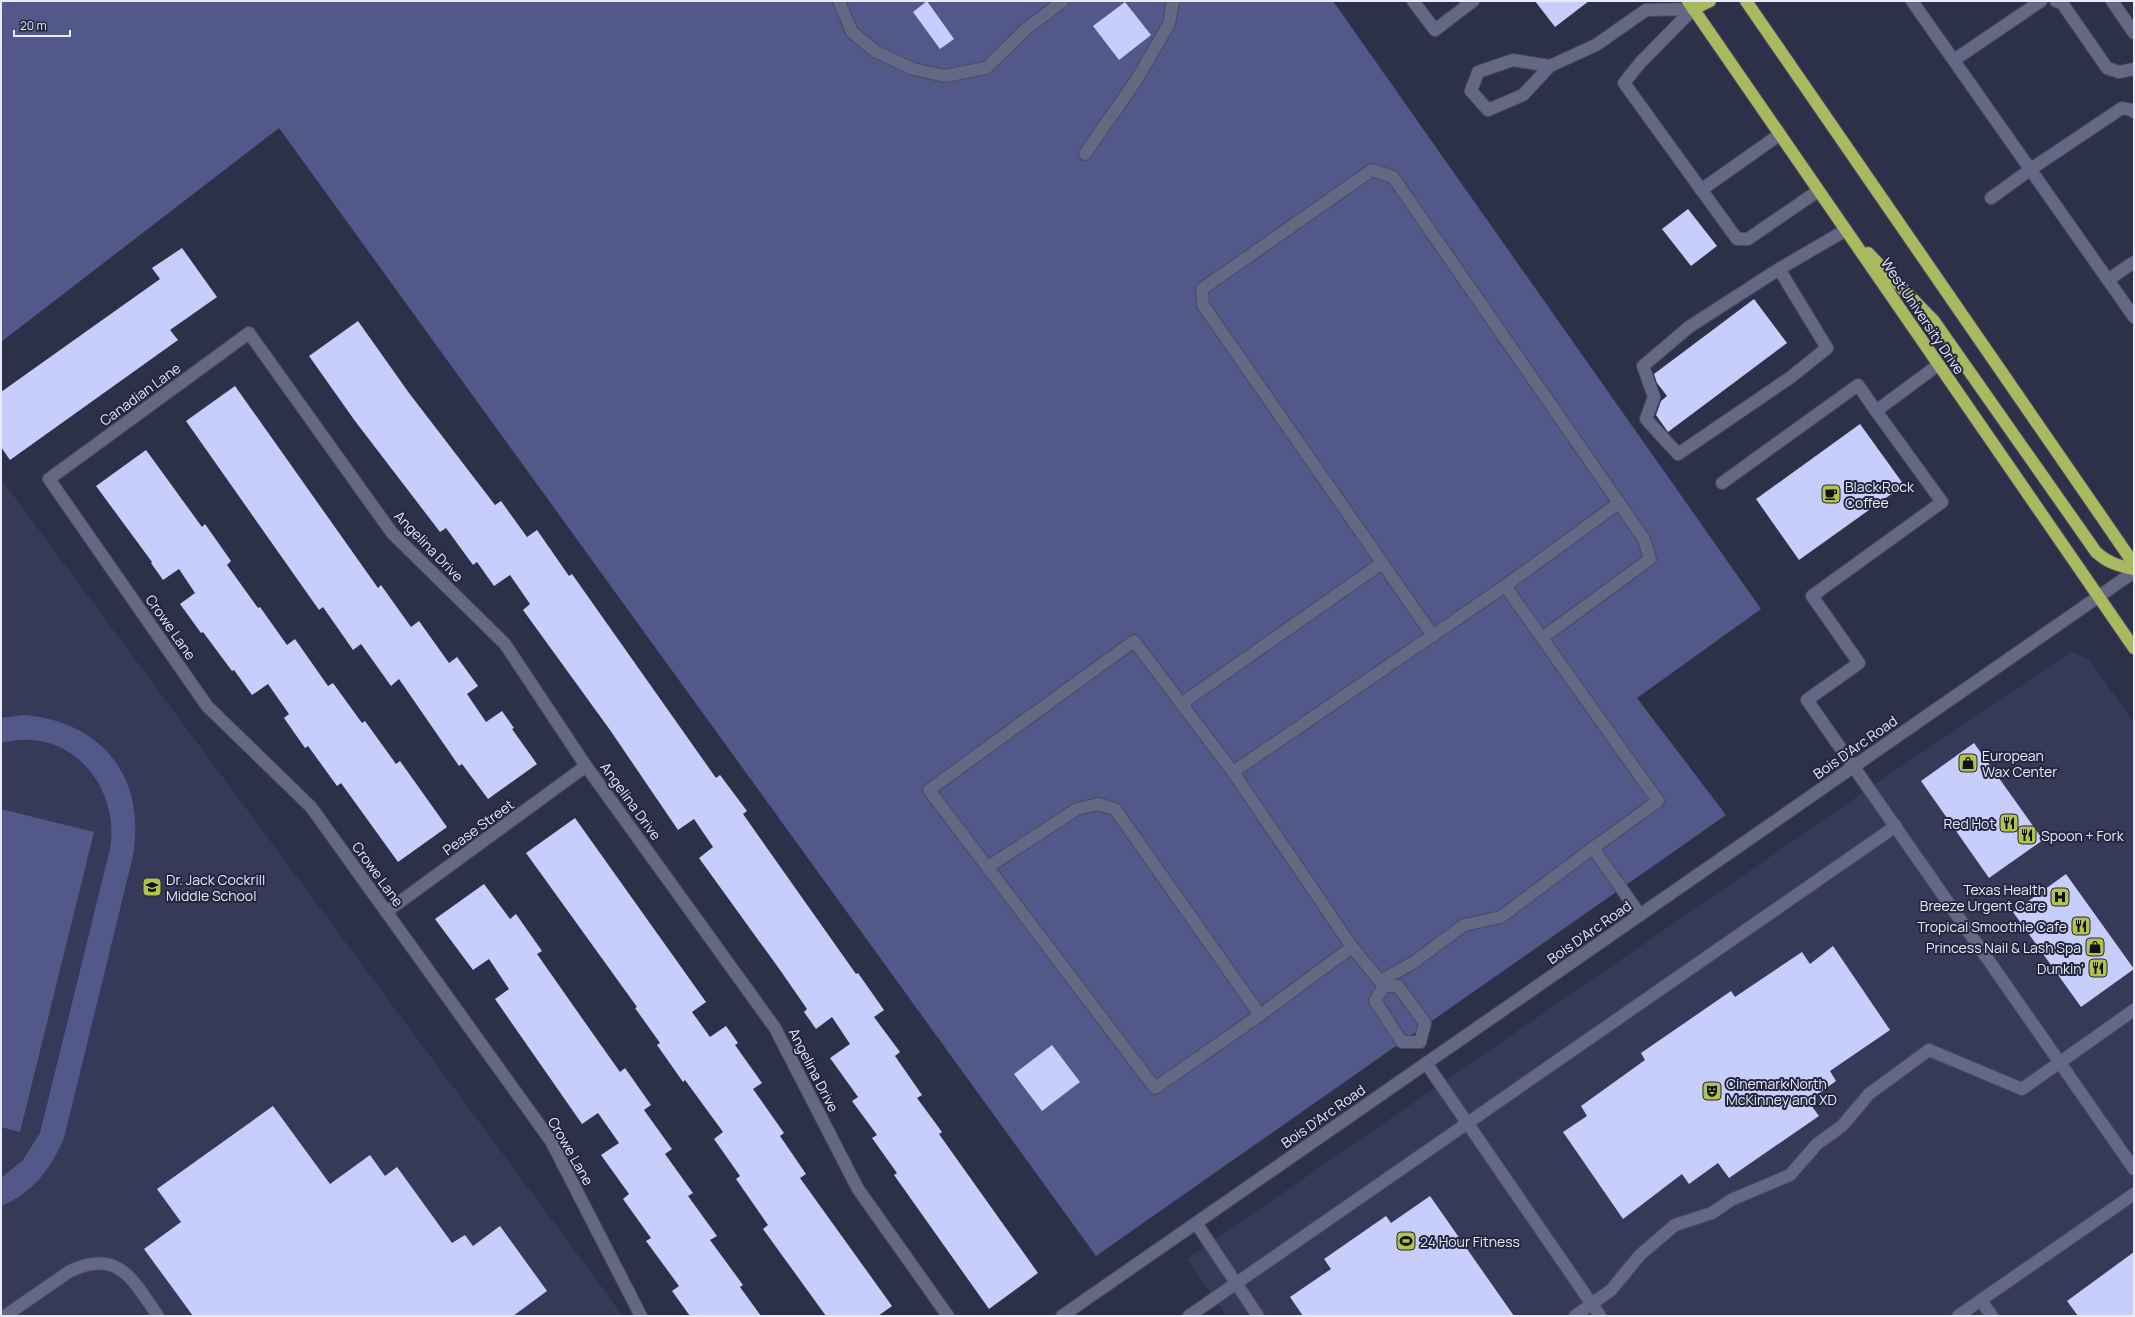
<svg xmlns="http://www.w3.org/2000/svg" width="2135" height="1317" font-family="Manrope,sans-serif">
  <rect width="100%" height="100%" fill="#2d3049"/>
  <g fill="#363a58">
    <polygon points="1,479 607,1294 622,1316 1,1316"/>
    <polygon points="2072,652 2089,659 2134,723 2134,1316 1227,1316 1187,1259 1890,774"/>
  </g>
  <g fill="#52588a">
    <polygon points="1,1 1333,1 1761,609 1637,698 1726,815 1096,1256 279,128 1,342"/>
    <path d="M24,715C103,722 146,777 133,856L64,1138C52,1167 32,1194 1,1206V1178L23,1160L40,1133L110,849C119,799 86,744 32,740C21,739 11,741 1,743V718Z"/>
    <polygon points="1,809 94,832 20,1132 1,1127"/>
  </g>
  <g fill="#c7cefc">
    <polygon points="927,1 954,39 940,49 913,12"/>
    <polygon points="1535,1 1589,1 1555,27"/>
    <polygon points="1125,2 1151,35 1119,60 1093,26"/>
    <polygon points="1688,209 1717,246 1691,266 1662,229"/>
    <polygon points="182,248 217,297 170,330 178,340 10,460 1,447 1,392 160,279 152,268"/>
    <polygon points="1754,299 1787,343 1668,432 1656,415 1661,401 1667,396 1657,383 1654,374"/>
    <polygon points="358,321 409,393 495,505 501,501 527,537 537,530 569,576 572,574 716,778 720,775 747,811 743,814 856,974 858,973 884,1010 874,1017 900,1052 895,1056 922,1095 917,1098 942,1132 939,1134 1038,1273 989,1309 894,1175 897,1173 872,1138 877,1135 852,1101 858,1097 830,1058 850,1044 832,1017 816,1029 804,1012 807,1009 780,970 699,858 713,847 694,819 678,830 610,730 523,610 530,604 510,575 494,586 477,562 473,565 446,528 440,532 355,421 309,356"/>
    <polygon points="235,386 378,588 381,585 411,627 419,621 449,663 457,657 478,686 467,694 486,722 502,711 514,728 512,729 537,764 488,799 462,764 459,766 399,679 391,686 361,644 353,650 323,607 319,610 186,421"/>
    <polygon points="1860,424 1904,485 1799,560 1756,499"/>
    <polygon points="146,450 202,527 205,524 231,561 227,565 258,608 260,607 287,645 295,639 328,686 333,683 362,723 365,721 396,764 400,761 447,827 398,862 341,783 337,786 308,746 305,748 284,718 289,714 268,684 252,695 234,670 232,671 203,632 201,633 180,604 195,593 179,569 163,580 151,563 152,562 96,486"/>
    <polygon points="1974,743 2043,840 1989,878 1921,781"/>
    <polygon points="575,818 706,1002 692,1012 710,1037 726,1026 738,1043 735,1045 762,1083 753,1089 784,1133 780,1136 806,1174 800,1178 892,1306 878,1316 826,1316 763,1229 768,1225 736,1179 740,1176 714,1139 723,1132 685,1080 683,1082 657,1045 660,1043 635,1008 637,1007 526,853"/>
    <polygon points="2066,874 2134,969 2081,1007 2013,912"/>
    <polygon points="484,884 510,919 516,914 542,951 537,954 591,1031 620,1072 625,1068 651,1105 644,1110 672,1149 665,1154 693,1193 688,1196 717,1236 710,1240 743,1285 740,1287 761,1316 690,1316 672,1291 679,1286 646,1241 651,1238 623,1199 629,1194 601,1155 619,1143 598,1113 582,1124 495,999 509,989 489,959 473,970 435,919"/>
    <polygon points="1833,946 1890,1030 1830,1071 1836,1081 1808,1101 1819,1116 1729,1178 1718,1163 1689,1184 1682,1174 1623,1219 1563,1132 1587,1116 1581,1106 1645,1060 1641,1053 1731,991 1735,997 1802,952 1810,964"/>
    <polygon points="1052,1045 1080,1082 1042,1111 1014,1074"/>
    <polygon points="273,1106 330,1184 370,1155 385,1176 397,1167 452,1243 465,1235 473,1246 500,1226 547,1291 513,1316 193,1316 144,1249 181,1222 157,1189"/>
    <polygon points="1430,1196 1514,1316 1303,1316 1290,1297 1331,1269 1324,1259 1386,1216 1391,1223"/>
    <polygon points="2134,1252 2134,1316 2078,1316 2067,1301"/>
  </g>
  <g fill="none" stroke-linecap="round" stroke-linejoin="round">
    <defs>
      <g id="minor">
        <polyline points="839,1 852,32 875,51 913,69 945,76 986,68 1026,29 1063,1"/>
        <polyline points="1413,1 1435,30 1473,1"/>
        <polyline points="1912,1 2134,317"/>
        <polyline points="2056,1 2062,3 2107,68 2119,72 2134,69"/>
        <polyline points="2112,1 2134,33"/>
        <polyline points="1693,9 1640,63 1624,83 1737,239 1748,239 1818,191"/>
        <polyline points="1954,60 2041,1"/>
        <polyline points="1550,66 1523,95 1488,110 1471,91 1478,72 1513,60 1550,66 1596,45 1646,10 1693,9"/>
        <polyline points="1085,154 1137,79 1169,24 1173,1"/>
        <polyline points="1701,190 1779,135"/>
        <polyline points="1991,198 2031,169 2122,108 2132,110 2134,112"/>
        <polyline points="1779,269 1827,348 1791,377 1678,454 1646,419 1654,397 1643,366 1689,327 1779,269 1846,230"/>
        <polyline points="2108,280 2134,262"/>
        <polyline points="1876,411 1942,502 1812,596 1859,663 1807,700 2134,1169"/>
        <polyline points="1722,483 1858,385 1876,411 1938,365"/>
        <polyline points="1433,636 1203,305 1202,289 1372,170 1393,177 1619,503 1505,586"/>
        <polyline points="1542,638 1650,559 1644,539 1619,503"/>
        <polyline points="1181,704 1382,563"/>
        <polyline points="1233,772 1134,641 929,790 1155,1088 1260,1015 1352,947 1233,772 1505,586 1658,801 1593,848 1640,915"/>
        <polyline points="988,867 1077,809 1098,804 1115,809 1260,1015"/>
        <polyline points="386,912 586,766"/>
        <polyline points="1352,947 1380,981 1413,963 1464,925 1501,917 1593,848"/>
        <polyline points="1380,981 1384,986 1398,986 1425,1023 1420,1042"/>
        <polyline points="1384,986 1375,1001 1402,1042 1420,1042"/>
        <polyline points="1426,1063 1600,1316"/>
        <polyline points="1196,1223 1258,1316"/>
        <polyline points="1981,1301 1992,1316"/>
        <path d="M5,1316L70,1271C120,1248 133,1281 158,1316"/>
        <polyline points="641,1316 551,1141 311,807 207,706 49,479 249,333 392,533 505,644 586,766 775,1028 858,1189 948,1316"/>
        <polyline points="1062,1316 2134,572"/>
        <polyline points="1189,1316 1896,826"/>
        <polyline points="1575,1316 1611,1290 1640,1255 1675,1225 1712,1213 1731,1200 1790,1175 1817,1144 1842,1126 1869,1094 1929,1050 2022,1089 2134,1010"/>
        <polyline points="1958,1316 2134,1194"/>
      </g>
      <g id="highway">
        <polyline points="1688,1 2134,648"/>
        <polyline points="1746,1 2134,564"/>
        <polyline points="1693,9 1710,1"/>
        <path d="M1868,253L1934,321L2096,552C2108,563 2119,566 2134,569"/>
      </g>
    </defs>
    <use href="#minor" stroke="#484b5f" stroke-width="14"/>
    <use href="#highway" stroke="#484b5f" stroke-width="14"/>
    <use href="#minor" stroke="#646884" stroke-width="12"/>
    <use href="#highway" stroke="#aab860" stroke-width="12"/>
  </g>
  <defs>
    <symbol id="cafe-square" viewBox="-11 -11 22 22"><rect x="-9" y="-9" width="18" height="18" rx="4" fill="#b2c34c" stroke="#23263e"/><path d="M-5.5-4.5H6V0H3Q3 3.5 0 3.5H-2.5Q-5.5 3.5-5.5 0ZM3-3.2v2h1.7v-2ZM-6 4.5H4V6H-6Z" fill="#111"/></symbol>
    <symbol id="shop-square" viewBox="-11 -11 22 22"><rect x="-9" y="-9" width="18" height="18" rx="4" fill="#b2c34c" stroke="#23263e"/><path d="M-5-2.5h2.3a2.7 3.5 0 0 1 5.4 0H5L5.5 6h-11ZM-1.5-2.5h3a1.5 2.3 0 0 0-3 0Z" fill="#111"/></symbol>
    <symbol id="restaurant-square" viewBox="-11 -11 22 22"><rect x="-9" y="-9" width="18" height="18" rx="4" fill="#b2c34c" stroke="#23263e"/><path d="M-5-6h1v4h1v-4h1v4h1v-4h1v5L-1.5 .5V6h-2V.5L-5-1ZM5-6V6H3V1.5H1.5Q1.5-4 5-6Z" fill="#111"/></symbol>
    <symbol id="school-square" viewBox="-11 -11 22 22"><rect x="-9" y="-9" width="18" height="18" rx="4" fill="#b2c34c" stroke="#23263e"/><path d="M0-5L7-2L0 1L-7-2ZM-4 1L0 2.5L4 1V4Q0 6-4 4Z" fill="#111"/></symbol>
    <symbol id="hospital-square" viewBox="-11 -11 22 22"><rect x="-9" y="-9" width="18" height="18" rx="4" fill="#b2c34c" stroke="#23263e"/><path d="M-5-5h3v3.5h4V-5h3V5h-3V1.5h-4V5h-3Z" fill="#111"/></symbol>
    <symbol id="theatre-square" viewBox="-11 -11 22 22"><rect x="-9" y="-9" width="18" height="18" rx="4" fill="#b2c34c" stroke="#23263e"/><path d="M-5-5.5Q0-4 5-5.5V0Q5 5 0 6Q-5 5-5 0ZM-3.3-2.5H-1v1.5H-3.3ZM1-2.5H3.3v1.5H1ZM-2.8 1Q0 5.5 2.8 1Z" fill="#111"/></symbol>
    <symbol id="stadium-square" viewBox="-11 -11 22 22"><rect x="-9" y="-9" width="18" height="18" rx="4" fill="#b2c34c" stroke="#23263e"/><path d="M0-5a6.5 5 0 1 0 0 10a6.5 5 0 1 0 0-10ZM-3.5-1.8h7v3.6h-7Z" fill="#111"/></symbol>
  </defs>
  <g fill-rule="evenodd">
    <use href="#cafe-square" x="1820" y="483" width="22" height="22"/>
    <use href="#shop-square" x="1957" y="752" width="22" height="22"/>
    <use href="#restaurant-square" x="1998" y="812" width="22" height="22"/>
    <use href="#restaurant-square" x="2016" y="824" width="22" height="22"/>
    <use href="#school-square" x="141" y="876" width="22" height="22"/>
    <use href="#hospital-square" x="2049" y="886" width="22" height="22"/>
    <use href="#restaurant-square" x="2070" y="915" width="22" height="22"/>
    <use href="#shop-square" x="2084" y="936" width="22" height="22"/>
    <use href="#restaurant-square" x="2087" y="957" width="22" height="22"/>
    <use href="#theatre-square" x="1701" y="1080" width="22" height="22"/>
    <use href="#stadium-square" x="1395" y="1230" width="22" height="22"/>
  </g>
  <g text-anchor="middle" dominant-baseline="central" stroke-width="4" stroke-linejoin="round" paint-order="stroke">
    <g font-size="14" fill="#e8ebfb" stroke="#23263e">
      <text transform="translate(1923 316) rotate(56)">West University Drive</text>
      <text transform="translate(140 394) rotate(-36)">Canadian Lane</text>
      <text transform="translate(429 546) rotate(46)">Angelina Drive</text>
      <text transform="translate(171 627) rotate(55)">Crowe Lane</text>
      <text transform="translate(1855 747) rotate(-35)">Bois D'Arc Road</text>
      <text transform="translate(631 801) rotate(54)">Angelina Drive</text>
      <text transform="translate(478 827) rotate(-36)">Pease Street</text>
      <text transform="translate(378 874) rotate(54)">Crowe Lane</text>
      <text transform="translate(1589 932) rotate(-35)">Bois D'Arc Road</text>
      <text transform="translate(814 1070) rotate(63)">Angelina Drive</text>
      <text transform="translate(1323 1116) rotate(-35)">Bois D'Arc Road</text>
      <text transform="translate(571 1151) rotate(60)">Crowe Lane</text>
    </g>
    <g font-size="14" fill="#e8ebfb" stroke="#23263e" text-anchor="start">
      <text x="1845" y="486">Black Rock<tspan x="1845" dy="16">Coffee</tspan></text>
      <text x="1982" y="755">European<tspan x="1982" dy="16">Wax Center</tspan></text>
      <text x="1995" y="823" text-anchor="end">Red Hot</text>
      <text x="2041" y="835">Spoon + Fork</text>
      <text x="166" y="879">Dr. Jack Cockrill<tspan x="166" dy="16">Middle School</tspan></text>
      <text x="2046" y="889" text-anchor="end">Texas Health<tspan x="2046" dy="16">Breeze Urgent Care</tspan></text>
      <text x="2067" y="926" text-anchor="end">Tropical Smoothie Cafe</text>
      <text x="2081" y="947" text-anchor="end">Princess Nail &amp; Lash Spa</text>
      <text x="2084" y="968" text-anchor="end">Dunkin'</text>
      <text x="1726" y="1083">Cinemark North<tspan x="1726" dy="16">McKinney and XD</tspan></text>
      <text x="1420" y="1241">24 Hour Fitness</text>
    </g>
  </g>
  <rect width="2135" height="1317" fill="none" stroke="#e8ebfb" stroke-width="4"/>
  <path d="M14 30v6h56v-6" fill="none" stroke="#e8ebfb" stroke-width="2"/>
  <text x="20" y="30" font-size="12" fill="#e8ebfb" stroke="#23263e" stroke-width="3" paint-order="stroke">20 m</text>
</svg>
